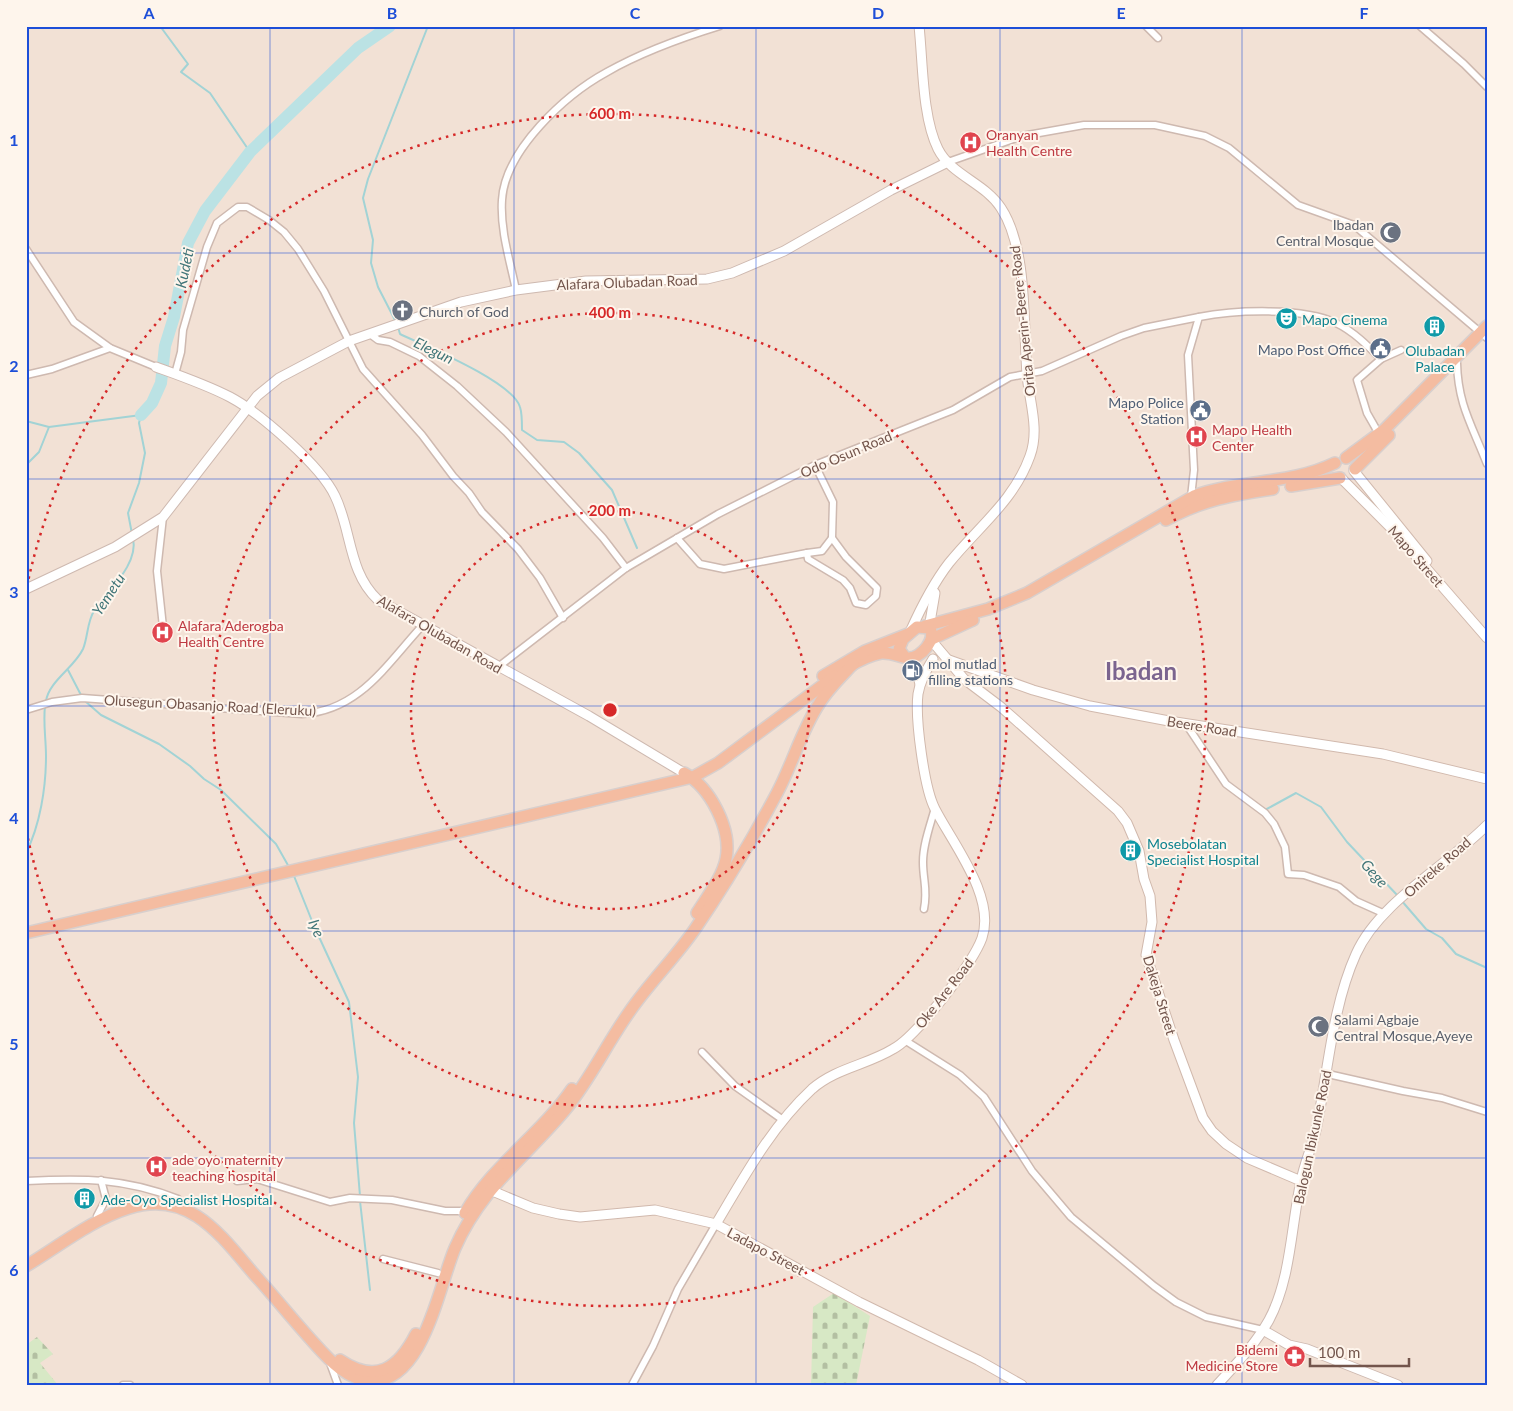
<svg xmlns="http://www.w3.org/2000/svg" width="1513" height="1411" font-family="Lato,sans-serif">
  <defs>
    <pattern id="cemetery-stones" width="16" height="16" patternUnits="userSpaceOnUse" patternTransform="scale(1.25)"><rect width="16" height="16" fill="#d7e8c5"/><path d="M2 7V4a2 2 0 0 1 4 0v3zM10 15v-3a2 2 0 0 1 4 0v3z" fill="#b3bfa2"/></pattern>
  </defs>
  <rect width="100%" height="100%" fill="#fbf0e6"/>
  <rect fill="#f2e1d5" x="26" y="26" width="1461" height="1359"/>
  <g fill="url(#cemetery-stones)">
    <polygon points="834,1293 870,1316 856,1385 811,1385 813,1307"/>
    <polygon points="37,1337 53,1354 40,1363 58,1385 26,1385 26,1345"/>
  </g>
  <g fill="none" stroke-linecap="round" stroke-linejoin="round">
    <g stroke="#a2d3d5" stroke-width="2">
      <polyline points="160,26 188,64 181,72 210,93 250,152"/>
      <polyline points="396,322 378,287 371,263 373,240 363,198 368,179 428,26"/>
      <path d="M398,327L400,334C425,346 512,381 520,407C522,413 522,423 522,430L537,440L564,442L579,453L612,490L637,548"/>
      <polyline points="26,421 49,427 141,415 139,423 145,453 139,483 128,513 132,534"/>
      <polyline points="26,465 39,452 49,427"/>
      <polyline points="68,670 82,697"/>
      <path d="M46,701C49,681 74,668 83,649C88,637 87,622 94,611C107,591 139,565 133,538"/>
      <polyline points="85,701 101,715 159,744 190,766 204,779 221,790 276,844 289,867"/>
      <polyline points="1265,810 1296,793 1321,807 1347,842 1398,896"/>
      <path d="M26,853C40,825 46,788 46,756C46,739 43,723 45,706"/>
      <polyline points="294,876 314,926 349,1002 358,1077 354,1123 360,1196"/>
      <polyline points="1401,900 1426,929 1442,938 1456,954 1487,968"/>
      <polyline points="360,1201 370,1290"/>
    </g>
    <polyline stroke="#bbe2e4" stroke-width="12" points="141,415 152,403 161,383 165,346 174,317 188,243 205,211 250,152 358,48 390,26"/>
    <defs>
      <g id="minor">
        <polyline points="1146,26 1158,38"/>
        <polyline points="1420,26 1464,64 1487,87"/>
        <polyline points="948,162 1022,136 1084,125 1155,125 1205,136 1229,148 1298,205 1354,225 1487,338"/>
        <polyline points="26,249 74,322 110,348 156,367"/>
        <path d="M516,290C510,261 500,230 502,200C505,150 565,95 607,72C642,52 681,38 720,26"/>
        <polyline points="370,334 378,340 390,342 419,356 457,386 506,432 603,538 626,568"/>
        <path d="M1457,363C1458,405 1472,425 1487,464"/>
        <polyline points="175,374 181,352 183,330 207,247 217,223 238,207 247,207 269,220 284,232 298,249 324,291 363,369 422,435 453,476 469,493 482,512 518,549 540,578 563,618"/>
        <polyline points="26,375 52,369 110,348"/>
        <polyline points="1379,434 1367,413 1357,380 1381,359 1401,350"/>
        <path d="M1191,497L1194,470L1188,355L1199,317C1234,310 1304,307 1336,323C1353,331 1368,346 1381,359"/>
        <polyline points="163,517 157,571 163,627"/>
        <polyline points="677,538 700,564 724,569 807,553 808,559 843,580 850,588 856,603 866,605 876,596 877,588 846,557 832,538 833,502 815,465"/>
        <polyline points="807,553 822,551 832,538"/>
        <polyline points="498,667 626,568 718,514 815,465 953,410 1010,377 1042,371 1121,336 1144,328 1199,317"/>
        <path d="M26,710L52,702L82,698L302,714C359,711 386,665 422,626"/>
        <polyline points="1186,724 1226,784 1265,813 1274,824 1285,847 1288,874 1304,875 1339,887 1356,901 1385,914"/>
        <path d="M924,909C928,889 923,881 923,862C923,844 930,826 935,808"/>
        <polyline points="906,1041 960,1075 984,1097 1032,1171 1071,1217 1154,1286 1176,1302 1206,1317 1263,1330"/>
        <polyline points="702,1052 735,1086 783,1120"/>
        <polyline points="1326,1078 1328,1074 1403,1091 1442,1098 1487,1112"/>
        <path d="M26,1181C83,1178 125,1178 178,1199"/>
        <polyline points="237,1181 257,1179 330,1202 350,1198 392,1200 445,1211 466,1211"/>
        <polyline points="97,1216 106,1199 101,1180"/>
        <polyline points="383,1259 438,1273"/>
        <polyline points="330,1363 338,1385"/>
        <polyline points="123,1385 130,1385"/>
        <polyline points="632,1385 653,1346 678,1289 716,1224"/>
      </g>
      <g id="tertiary">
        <path d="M156,367C181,376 207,385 230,397C260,413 321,466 335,496C352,531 348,572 378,600L589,716L684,773"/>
        <polyline points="26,589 115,547 163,517 257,396 279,378 349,341 461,302 516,290 586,281 707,279 732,273 784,251 891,190 948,162"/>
        <polyline points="1263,1330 1289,1345 1307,1349 1398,1385"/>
        <path d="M1217,1385C1236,1364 1255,1345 1269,1320C1291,1279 1291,1226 1301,1181C1304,1164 1312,1147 1316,1130C1328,1073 1332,1007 1356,954C1379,902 1448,865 1487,825"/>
      </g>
      <g id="secondary">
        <polyline points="1354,471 1427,561"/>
        <polyline points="1341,478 1394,531 1487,638"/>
        <polyline points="929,628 935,593"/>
        <path d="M910,632C919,612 935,581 949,563C978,527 1014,501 1030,456C1040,429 1029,401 1027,374C1023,325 1028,249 1001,208C985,183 951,175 938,149C922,117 923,62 919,26"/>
        <polyline points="931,640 964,679 1001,707 1118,811 1127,823 1139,851 1144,879 1150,896 1152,922 1146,955 1174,1040 1203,1118 1212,1131 1226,1144 1247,1158 1301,1181"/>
        <polyline points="909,658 916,669 920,684"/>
        <polyline points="949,660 1033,690 1090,706 1169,721 1383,754 1487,779"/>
        <polyline points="490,1190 533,1208 559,1214 580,1217 655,1210 716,1224 859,1302 978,1360 1022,1385"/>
        <path d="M716,1224C744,1177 771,1127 812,1089C836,1068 867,1065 893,1049C916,1037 973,963 982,938C996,897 953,844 935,809C924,788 915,718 918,694C920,682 926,670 933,659"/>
      </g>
      <g id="trunk">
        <polyline points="1346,458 1384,430 1487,326"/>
        <polyline points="1355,469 1389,435"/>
        <polyline points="1291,486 1340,478"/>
        <path d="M1166,520C1202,500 1233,495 1273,489"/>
        <path d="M925,626L988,609L1027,593L1194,496C1240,479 1290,485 1335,463"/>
        <polyline points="932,639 973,620"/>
        <path d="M848,667C858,661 870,655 881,653C891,652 899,657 908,658C921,659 938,638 929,628L917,627L903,639L899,649L904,656"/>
        <polyline points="823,676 865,651 908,634"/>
        <path d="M684,773C710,787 732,829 726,859C722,878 707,897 697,913"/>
        <polyline points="26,933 693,777 718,763 835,676"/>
        <path d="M465,1213C493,1165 541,1134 572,1089"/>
        <path d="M26,1266C59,1246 93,1219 129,1208C188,1189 220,1234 253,1273C274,1296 293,1320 314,1343C329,1360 348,1381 373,1381C424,1380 439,1285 455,1248C481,1188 525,1158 565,1110C590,1080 607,1043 630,1011C650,982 675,958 695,929C725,885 752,840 777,793C792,765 802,729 819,704C828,689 841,677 853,664"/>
        <path d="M340,1360C376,1384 398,1369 416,1334"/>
      </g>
    </defs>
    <use href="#minor" stroke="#ceb9b0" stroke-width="9"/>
    <use href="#tertiary" stroke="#ceb9b0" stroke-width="11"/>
    <use href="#secondary" stroke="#d1b9ad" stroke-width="11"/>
    <use href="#trunk" stroke="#d8cfcd" stroke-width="14"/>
    <use href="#minor" stroke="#fff" stroke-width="6"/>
    <use href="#tertiary" stroke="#fff" stroke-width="9"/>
    <use href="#secondary" stroke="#fff" stroke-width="9"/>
    <use href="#trunk" stroke="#f4bca1" stroke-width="11"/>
  </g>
  <path fill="none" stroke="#1d4ed8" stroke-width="1" stroke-opacity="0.55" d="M270,26V1385M514,26V1385M756,26V1385M1000,26V1385M1242,26V1385M26,253H1487M26,479H1487M26,706H1487M26,931H1487M26,1158H1487"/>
  <g fill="none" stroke="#d62828" stroke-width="2.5" stroke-dasharray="2.5 5">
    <circle cx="610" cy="710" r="199"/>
    <circle cx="610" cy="710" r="397"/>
    <path d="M27 586A596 596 0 1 1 27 834"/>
  </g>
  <defs>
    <symbol id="hospital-disc" viewBox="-11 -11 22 22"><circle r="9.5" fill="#e0444e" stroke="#fef5ec"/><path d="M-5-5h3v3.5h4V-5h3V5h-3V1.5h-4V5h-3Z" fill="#fff"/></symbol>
    <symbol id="mosque-disc" viewBox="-11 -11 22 22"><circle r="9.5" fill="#6b7280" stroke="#fef5ec"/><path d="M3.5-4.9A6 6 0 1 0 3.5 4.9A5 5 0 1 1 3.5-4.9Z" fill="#fff"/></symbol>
    <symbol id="church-disc" viewBox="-11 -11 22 22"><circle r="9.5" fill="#6b7280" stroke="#fef5ec"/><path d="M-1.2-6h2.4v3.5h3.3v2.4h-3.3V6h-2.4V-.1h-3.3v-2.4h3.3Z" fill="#fff"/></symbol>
    <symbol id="theatre-disc" viewBox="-11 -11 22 22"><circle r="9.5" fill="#0f9aa8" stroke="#fef5ec"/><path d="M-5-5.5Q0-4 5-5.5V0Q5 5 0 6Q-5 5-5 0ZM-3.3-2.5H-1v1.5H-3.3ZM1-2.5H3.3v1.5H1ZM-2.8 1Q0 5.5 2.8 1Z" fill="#fff"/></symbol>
    <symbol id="building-disc" viewBox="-11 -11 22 22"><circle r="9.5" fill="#0f9aa8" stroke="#fef5ec"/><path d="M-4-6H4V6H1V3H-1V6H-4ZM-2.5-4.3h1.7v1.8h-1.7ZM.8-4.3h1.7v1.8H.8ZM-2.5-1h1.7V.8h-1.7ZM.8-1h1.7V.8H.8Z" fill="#fff"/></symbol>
    <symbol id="civic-disc" viewBox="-11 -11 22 22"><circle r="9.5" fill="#5c6f8a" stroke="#fef5ec"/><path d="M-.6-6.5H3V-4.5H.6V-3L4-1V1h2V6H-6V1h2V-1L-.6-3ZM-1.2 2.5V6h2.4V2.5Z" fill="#fff"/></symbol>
    <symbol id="fuel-disc" viewBox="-11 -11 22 22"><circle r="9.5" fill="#5c6f8a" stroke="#fef5ec"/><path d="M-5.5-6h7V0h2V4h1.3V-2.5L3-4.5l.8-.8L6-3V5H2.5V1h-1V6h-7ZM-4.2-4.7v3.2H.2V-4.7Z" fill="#fff"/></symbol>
    <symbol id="pharmacy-disc" viewBox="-11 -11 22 22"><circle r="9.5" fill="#e0444e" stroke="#fef5ec"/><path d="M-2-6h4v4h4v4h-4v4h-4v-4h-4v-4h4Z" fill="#fff"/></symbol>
  </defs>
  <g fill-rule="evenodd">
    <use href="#hospital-disc" x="958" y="130" width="25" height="25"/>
    <use href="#mosque-disc" x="1378" y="220" width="25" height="25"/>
    <use href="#church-disc" x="390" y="298" width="25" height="25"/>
    <use href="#theatre-disc" x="1274" y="306" width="25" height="25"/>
    <use href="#building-disc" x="1422" y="314" width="25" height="25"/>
    <use href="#civic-disc" x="1368" y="336" width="25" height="25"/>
    <use href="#civic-disc" x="1188" y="398" width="25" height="25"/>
    <use href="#hospital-disc" x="1184" y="424" width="25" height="25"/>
    <use href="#hospital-disc" x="150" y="620" width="25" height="25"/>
    <use href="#fuel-disc" x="900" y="658" width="25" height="25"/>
    <use href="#building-disc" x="1118" y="838" width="25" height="25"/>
    <use href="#mosque-disc" x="1306" y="1014" width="25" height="25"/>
    <use href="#hospital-disc" x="144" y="1154" width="25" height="25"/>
    <use href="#building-disc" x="72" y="1186" width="25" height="25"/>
    <use href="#pharmacy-disc" x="1282" y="1344" width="25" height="25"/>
  </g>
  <g text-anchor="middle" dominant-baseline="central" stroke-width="4" stroke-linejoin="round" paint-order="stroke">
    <g font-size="14" fill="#be3a42" stroke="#fef5ec" text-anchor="start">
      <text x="986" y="134">Oranyan<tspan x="986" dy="16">Health Centre</tspan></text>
      <text x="1212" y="429">Mapo Health<tspan x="1212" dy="16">Center</tspan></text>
      <text x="178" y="625">Alafara Aderogba<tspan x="178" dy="16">Health Centre</tspan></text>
      <text x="172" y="1159">ade oyo maternity<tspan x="172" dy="16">teaching hospital</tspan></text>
      <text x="1278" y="1349" text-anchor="end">Bidemi<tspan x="1278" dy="16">Medicine Store</tspan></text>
    </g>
    <g font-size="14" fill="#5b616d" stroke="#fef5ec" text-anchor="start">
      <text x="1374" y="224" text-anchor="end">Ibadan<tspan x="1374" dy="16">Central Mosque</tspan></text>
      <text x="419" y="311">Church of God</text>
      <text x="1334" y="1019">Salami Agbaje<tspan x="1334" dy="16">Central Mosque,Ayeye</tspan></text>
    </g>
    <g font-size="14" fill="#73554c" stroke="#fef5ec">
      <text transform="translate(627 282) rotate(-2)">Alafara Olubadan Road</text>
      <text transform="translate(1022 321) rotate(-96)">Orita Aperin-Beere Road</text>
      <text transform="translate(846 454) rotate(-23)">Odo Osun Road</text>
      <text transform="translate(1416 556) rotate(49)">Mapo Street</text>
      <text transform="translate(440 634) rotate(30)">Alafara Olubadan Road</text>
      <text transform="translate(210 705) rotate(3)">Olusegun Obasanjo Road (Eleruku)</text>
      <text transform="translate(1202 726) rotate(9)">Beere Road</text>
      <text transform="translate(1437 867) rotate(-41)">Onireke Road</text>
      <text transform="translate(944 993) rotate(-52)">Oke Are Road</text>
      <text transform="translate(1160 995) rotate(73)">Dakeja Street</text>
      <text transform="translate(1312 1137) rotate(-78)">Balogun Ibikunle Road</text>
      <text transform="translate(766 1251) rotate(28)">Ladapo Street</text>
    </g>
    <g font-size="14" fill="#0d838f" stroke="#fef5ec" text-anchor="start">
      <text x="1302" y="319">Mapo Cinema</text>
      <text x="1435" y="350" text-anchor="middle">Olubadan<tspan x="1435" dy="16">Palace</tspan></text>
      <text x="1147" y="843">Mosebolatan<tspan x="1147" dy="16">Specialist Hospital</tspan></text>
      <text x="101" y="1199">Ade-Oyo Specialist Hospital</text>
    </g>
    <g font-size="14" fill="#4e5e75" stroke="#fef5ec" text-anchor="end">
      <text x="1365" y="349">Mapo Post Office</text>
      <text x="1184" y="402">Mapo Police<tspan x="1184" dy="16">Station</tspan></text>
      <text x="928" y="663" text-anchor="start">mol mutlad<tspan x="928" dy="16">filling stations</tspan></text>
    </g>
    <g font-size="15" font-style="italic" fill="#407578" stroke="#fef5ec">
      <text transform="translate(184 268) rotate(-78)">Kudeti</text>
      <text transform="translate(434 350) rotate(26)">Elegun</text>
      <text transform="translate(108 594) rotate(-57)">Yemetu</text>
      <text transform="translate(1375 873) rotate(48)">Gege</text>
      <text transform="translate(317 928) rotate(67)">Iye</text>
    </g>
    <g font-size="24" font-weight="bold" fill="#7b648f" stroke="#fef5ec">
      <text x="1141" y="670">Ibadan</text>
    </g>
  </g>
  <circle cx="610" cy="710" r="8" fill="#d62828" stroke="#fef5ec" stroke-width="2.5"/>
  <g font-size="15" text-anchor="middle" font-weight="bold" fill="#d62828" stroke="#fef5ec" stroke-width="4" stroke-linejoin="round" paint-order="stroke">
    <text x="610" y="119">600 m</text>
    <text x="610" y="318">400 m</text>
    <text x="610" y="516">200 m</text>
  </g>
  <rect width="1513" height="1411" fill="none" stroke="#fef5ec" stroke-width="55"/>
  <path d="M1310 1358v8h99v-8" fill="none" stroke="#73554c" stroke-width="2.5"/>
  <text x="1318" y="1358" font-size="15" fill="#73554c" stroke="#fef5ec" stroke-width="4" paint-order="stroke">100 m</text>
  <rect x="28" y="28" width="1458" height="1356" fill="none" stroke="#1d4ed8" stroke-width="2"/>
  <g font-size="16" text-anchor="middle" font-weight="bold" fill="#1d4ed8">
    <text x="149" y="19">A</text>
    <text x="392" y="19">B</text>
    <text x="635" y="19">C</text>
    <text x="878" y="19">D</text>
    <text x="1121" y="19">E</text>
    <text x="1364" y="19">F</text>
    <text x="14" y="146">1</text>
    <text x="14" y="372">2</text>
    <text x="14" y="598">3</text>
    <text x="14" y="824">4</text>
    <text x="14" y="1050">5</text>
    <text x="14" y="1276">6</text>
  </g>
</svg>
